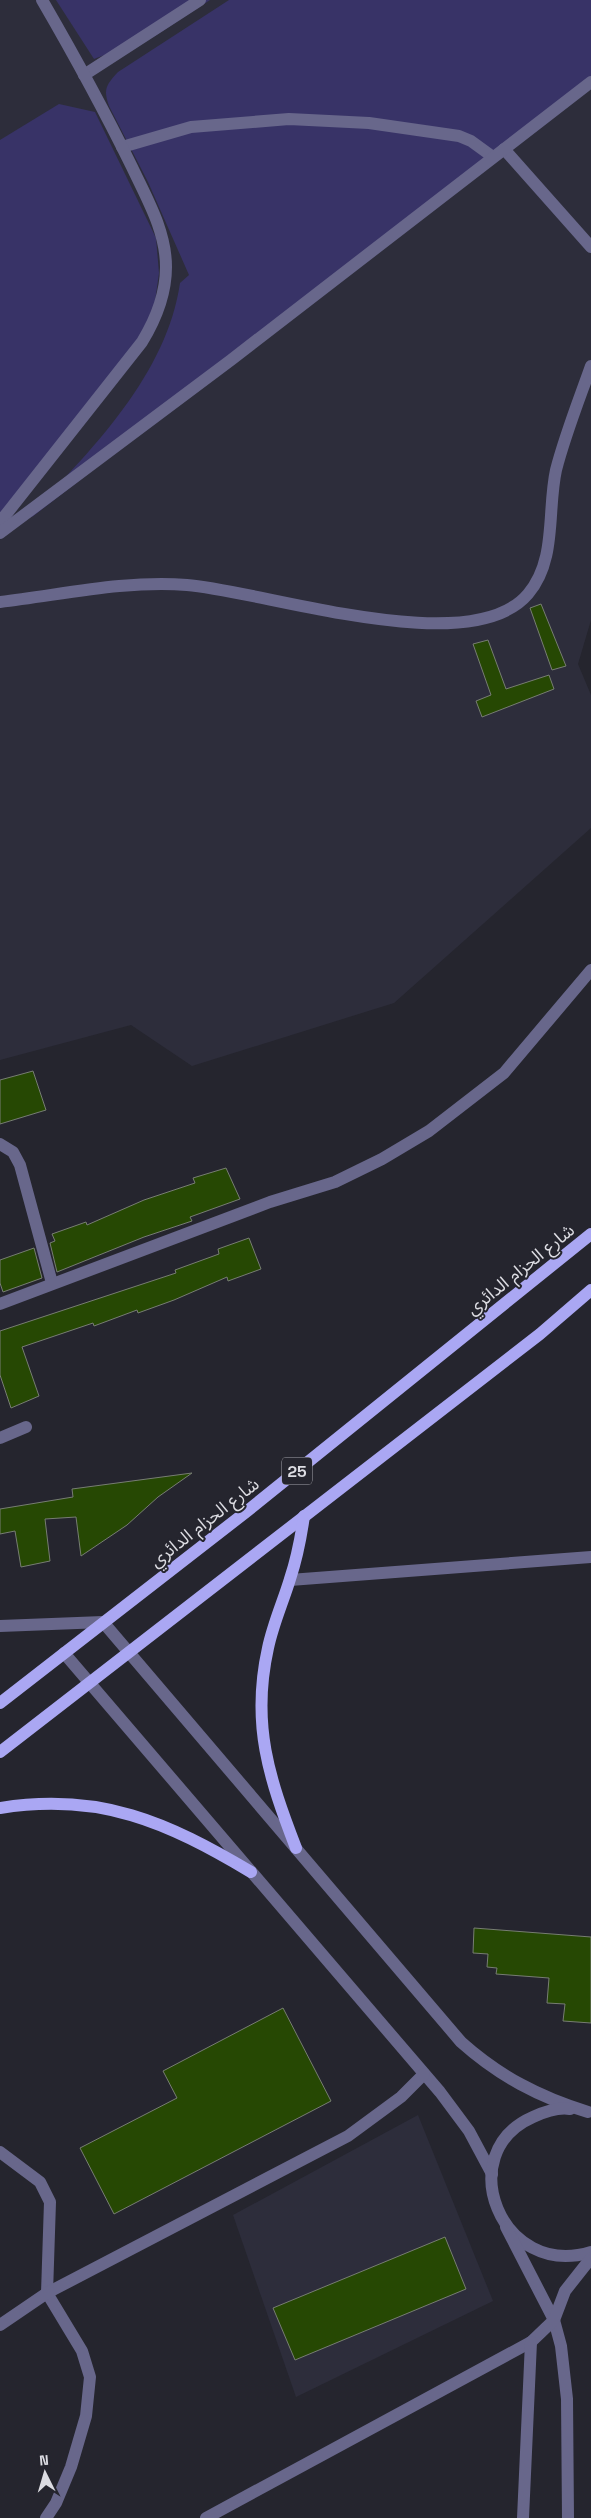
<svg xmlns="http://www.w3.org/2000/svg" width="591" height="2518" font-family="'Space Grotesk','Noto Sans Arabic',sans-serif">
  <rect width="100%" height="100%" fill="#25252e"/>
  <g fill="#2d2d3b">
    <polygon points="0,0 591,0 591,620 578,664 591,695 591,828 394,1003 192,1066 131,1025 0,1060"/>
    <polygon points="418,2115 493,2301 296,2397 233,2215"/>
  </g>
  <g fill="#383367">
    <polygon points="56,0 210,0 155,36 94,59"/>
    <path d="M229,0H591V83L485,168L32,517L33,511C94,448 167,373 180,283L189,275L148,182L109,106C103,89 106,85 118,72Z"/>
    <polygon points="59,104 95,112 156,238 159,273 151,330 0,513 0,140"/>
  </g>
  <g fill="#264803" stroke="#777d73">
    <polygon points="541,604 566,666 552,670 530,608"/>
    <polygon points="488,640 506,689 549,675 554,689 482,717 476,701 491,695 473,644"/>
    <polygon points="33,1071 46,1110 0,1124 0,1080"/>
    <polygon points="226,1168 240,1199 190,1217 192,1221 144,1237 57,1272 50,1243 55,1241 52,1234 86,1222 87,1225 144,1200 195,1183 193,1178"/>
    <polygon points="249,1238 261,1269 228,1281 227,1277 174,1300 138,1313 137,1310 94,1326 93,1323 22,1347 39,1396 11,1408 0,1375 0,1331 176,1273 175,1270 219,1254 218,1249"/>
    <polygon points="34,1248 42,1278 3,1292 0,1283 0,1260"/>
    <polygon points="192,1473 158,1497 127,1525 81,1556 76,1517 45,1519 50,1561 21,1567 15,1531 0,1534 0,1509 73,1497 72,1489"/>
    <polygon points="474,1928 591,1937 591,2023 563,2021 565,2004 547,2003 549,1978 496,1974 497,1968 487,1967 488,1954 473,1953"/>
    <polygon points="283,2008 331,2101 114,2214 80,2148 177,2098 163,2071"/>
    <polygon points="445,2237 466,2289 295,2360 273,2308"/>
  </g>
  <g fill="none" stroke-linecap="round" stroke-linejoin="round">
    <g stroke="#68678b" stroke-width="12">
      <polyline points="84,75 200,0"/>
      <polyline points="122,147 191,127 289,119 369,123 459,136 471,141 493,157"/>
      <polyline points="504,149 591,247"/>
      <path d="M0,522L142,342C156,319 166,295 166,267C166,231 147,199 132,167C104,110 74,55 42,0"/>
      <polyline points="0,533 231,360 591,82"/>
      <path d="M0,602C61,595 125,580 187,585C264,591 471,662 528,594C557,560 547,511 556,470C565,435 579,400 591,366"/>
      <polyline points="0,1144 13,1152 20,1165 52,1283"/>
      <polyline points="0,1304 270,1202 335,1182 382,1159 429,1131 504,1073 591,970"/>
      <polyline points="0,1438 26,1427"/>
      <polyline points="290,1580 591,1557"/>
      <path d="M0,1626L103,1622L461,2042C499,2076 539,2097 588,2112"/>
      <polyline points="64,1653 440,2092 469,2131 492,2174"/>
      <path d="M570,2109C558,2107 544,2112 533,2117C451,2153 501,2280 591,2252"/>
      <polyline points="0,2152 40,2182 50,2202 47,2293 82,2351 90,2377 86,2416 71,2467 56,2503 46,2518"/>
      <polyline points="506,2227 554,2320 561,2346 567,2399 568,2518"/>
      <polyline points="0,2325 47,2293 348,2136 401,2097 424,2074"/>
      <polyline points="206,2518 531,2342 554,2320 565,2291 591,2258"/>
      <polyline points="523,2518 531,2342"/>
    </g>
    <g stroke="#aaa7f3" stroke-width="12">
      <polyline points="0,1703 246,1512 591,1234"/>
      <polyline points="0,1752 540,1334 591,1290"/>
      <path d="M0,1808C100,1792 167,1822 251,1872"/>
      <path d="M296,1848C269,1778 251,1724 268,1648C273,1624 283,1602 290,1579C297,1558 301,1537 304,1516"/>
    </g>
  </g>
  <g text-anchor="middle" dominant-baseline="central" stroke-width="4" stroke-linejoin="round" paint-order="stroke">
    <rect fill="#25252e" stroke="#a5a5ac" stroke-width="1" x="282" y="1457.5" width="30" height="27" rx="4"/>
    <g font-size="16" font-weight="bold" fill="#dcdce2">
      <text x="297" y="1471">25</text>
    </g>
    <g font-size="18" fill="#dcdce2" stroke="#25252e">
      <text transform="translate(520 1269) rotate(-39)">شارع الحزام الدائري</text>
      <text transform="translate(204 1522) rotate(-38)">شارع الحزام الدائري</text>
    </g>
  </g>
  <g transform="translate(45 2473) rotate(355)" stroke="#25252e" stroke-width="4" paint-order="stroke">
  <path d="M0-4L9 19L0 12L-9 19Z" fill="#dcdce2"/>
  <text y="-8" font-size="14" font-weight="bold" text-anchor="middle" fill="#dcdce2">N</text>
  </g>
</svg>
